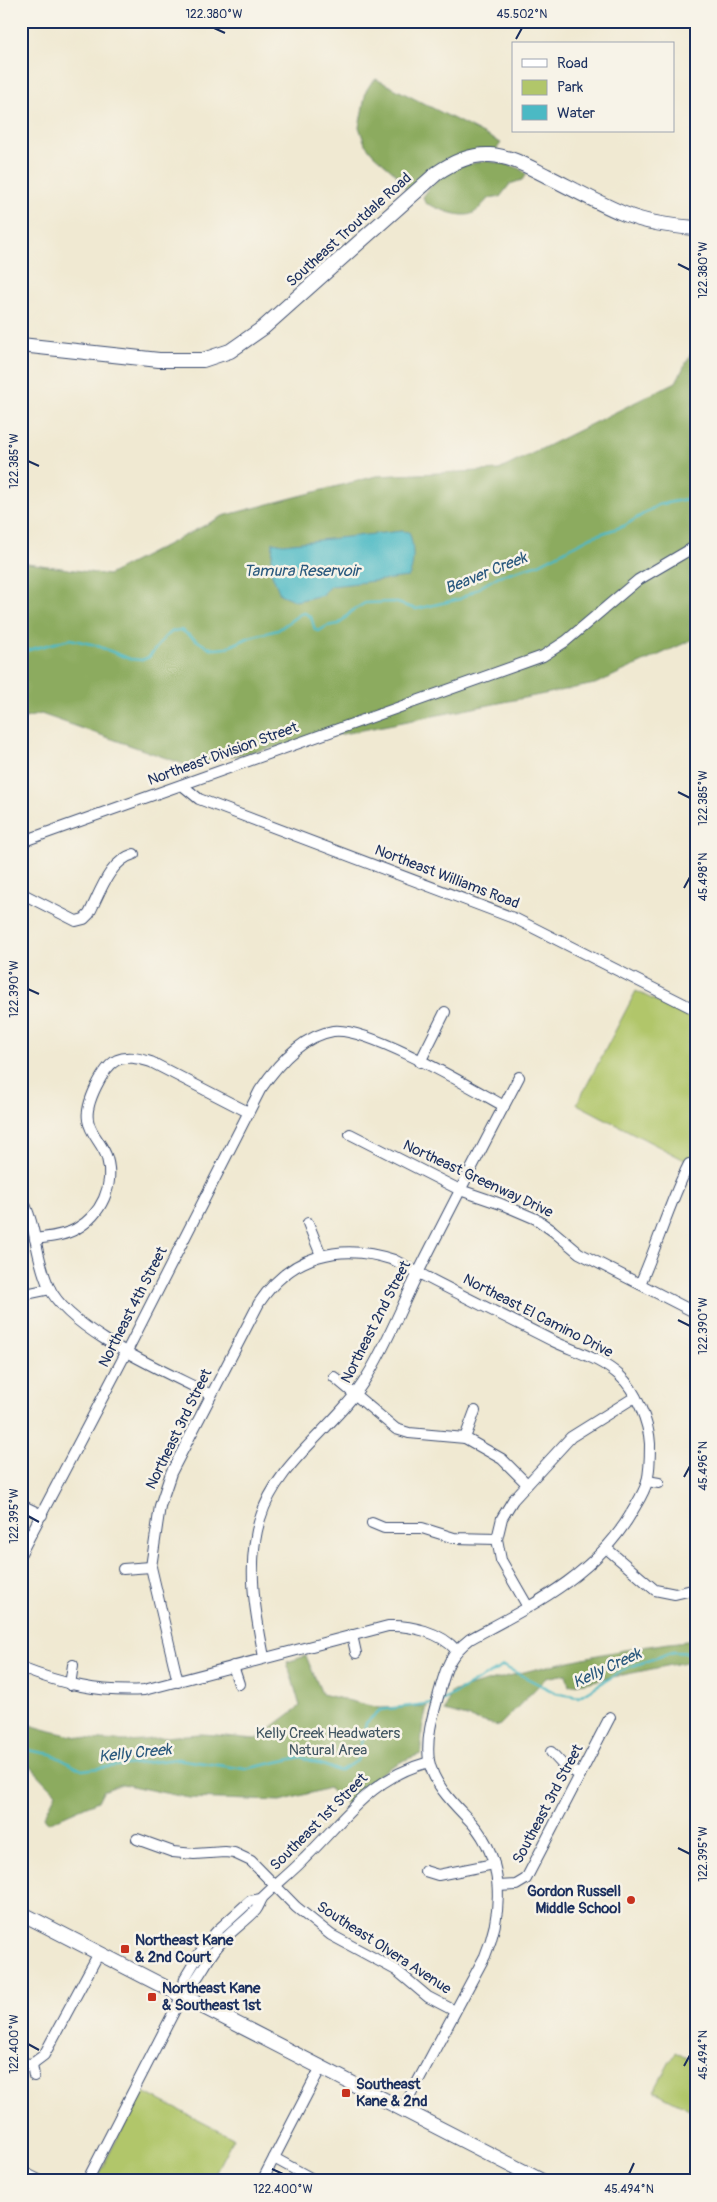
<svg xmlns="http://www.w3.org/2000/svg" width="717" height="2202" font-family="Pangolin,sans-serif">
  <rect width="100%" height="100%" fill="#f7f3e8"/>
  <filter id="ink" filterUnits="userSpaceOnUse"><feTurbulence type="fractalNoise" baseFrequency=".02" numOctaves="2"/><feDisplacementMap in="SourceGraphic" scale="10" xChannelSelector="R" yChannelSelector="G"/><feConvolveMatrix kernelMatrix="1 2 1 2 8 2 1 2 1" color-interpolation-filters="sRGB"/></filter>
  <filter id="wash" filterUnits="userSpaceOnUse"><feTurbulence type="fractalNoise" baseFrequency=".0096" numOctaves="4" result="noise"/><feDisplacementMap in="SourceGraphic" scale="20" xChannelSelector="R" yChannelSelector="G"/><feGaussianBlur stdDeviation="1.12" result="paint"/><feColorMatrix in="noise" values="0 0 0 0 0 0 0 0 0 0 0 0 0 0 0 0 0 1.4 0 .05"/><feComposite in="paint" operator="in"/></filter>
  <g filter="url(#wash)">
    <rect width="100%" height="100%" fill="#f0e9d2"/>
    <g fill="#b1c66a" stroke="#667a64">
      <polygon points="636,991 696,1021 696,1166 577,1104"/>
      <path d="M696,1957V2013C685,1995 686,1975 696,1957Z"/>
      <polygon points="675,2052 696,2063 696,2106 693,2111 654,2091"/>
      <polygon points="142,2091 233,2138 211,2181 95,2181"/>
    </g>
    <g fill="#8cab5e" stroke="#546d5e">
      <polygon points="376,79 501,143 496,150 407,191 395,173 373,154 365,144 359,127 366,91 371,83"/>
      <path d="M486,161C499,163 518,164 527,175L522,180L510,184L500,197C482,195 483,213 467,215C453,216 438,208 425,203L423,197C439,172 458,165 486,161Z"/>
      <polygon points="696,344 696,638 595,684 186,765 41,714 21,719 21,562 108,575 223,516 376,476 499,470 676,382"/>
      <path d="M696,1640V1652L691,1661L569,1686L566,1674L546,1678L499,1726L445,1711L451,1692C531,1669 613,1648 696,1640Z"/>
      <path d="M306,1656L322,1694L379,1708L427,1706L422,1729L421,1754C390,1764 368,1780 346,1804L329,1788L281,1801L189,1798L122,1784L103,1791L98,1801L48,1823L44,1817L56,1793L30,1766H21V1722C60,1735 100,1744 142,1740C161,1738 179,1735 199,1734C217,1734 237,1738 256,1739L300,1706L287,1662Z"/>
    </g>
    <path fill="#4bb9c4" stroke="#337491" d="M402,531L409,532C414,543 415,568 408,577L331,586L326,590L323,595L296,601L280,594L271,572L273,542L283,544Z"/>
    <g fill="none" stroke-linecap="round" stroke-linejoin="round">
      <g stroke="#4bb9c4" stroke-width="2.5">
        <polyline points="21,652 70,639 95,645 130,659 142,660 149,657 165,637 173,631 181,630 207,647 215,649 226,648 250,637 278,630 300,614 305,613 311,617 315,630 319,631 327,626 339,624 352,611 365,603 394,602 416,609 460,599 499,576 539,564 591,537 624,526 658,505 696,497"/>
        <polyline points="440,1702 503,1666 556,1693 578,1697 627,1668 673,1652 696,1653"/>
        <polyline points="21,1749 51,1754 82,1770 177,1759 245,1769 301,1757 339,1771 357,1761 366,1723 380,1710 434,1703"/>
      </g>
    </g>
  </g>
  <g filter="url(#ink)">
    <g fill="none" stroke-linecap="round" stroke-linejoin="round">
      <defs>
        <g id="minor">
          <polyline points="182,785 199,799 516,919 696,1010"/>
          <polyline points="21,842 543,656 566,641 638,580 696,546"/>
          <path d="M21,893L76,921L84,919L89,914C100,893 109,861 134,854"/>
          <polyline points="420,1062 445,1012"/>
          <polyline points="350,1134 460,1190 501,1204 536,1219 553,1231 579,1253 696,1313"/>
          <path d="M21,1197C37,1225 35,1258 49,1287C70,1332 167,1372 211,1395"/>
          <polyline points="308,1223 321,1255"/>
          <path d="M35,1239C48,1237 64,1236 76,1229C101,1215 115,1186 107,1158C103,1144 90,1134 88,1120C85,1104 103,1067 117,1060C128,1055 140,1059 151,1062L248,1112"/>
          <path d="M640,1284C658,1244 669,1203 689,1164"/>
          <polyline points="21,1295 50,1289"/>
          <polyline points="334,1377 396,1429 409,1433 465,1438 502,1459 527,1484"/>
          <polyline points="465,1438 475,1411"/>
          <polyline points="647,1481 659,1483"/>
          <polyline points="21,1505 42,1515"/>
          <polyline points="372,1523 384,1528 422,1528 454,1538 497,1539"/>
          <polyline points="606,1548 655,1590 675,1594 696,1589"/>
          <path d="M21,1553L127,1351L260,1090C277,1065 302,1036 333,1031C367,1026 470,1087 504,1106"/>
          <polyline points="123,1569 151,1567"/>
          <polyline points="528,1607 501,1560 497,1539 502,1518 513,1500 571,1437 635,1397"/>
          <polyline points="352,1635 356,1653"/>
          <path d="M264,1657C255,1611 246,1565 260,1519C277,1461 336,1428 366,1378C387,1345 401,1307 418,1273C451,1207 485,1142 519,1077"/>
          <polyline points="233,1666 239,1684"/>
          <path d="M21,1668C62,1684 100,1693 144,1690L388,1626C411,1625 440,1632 456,1650"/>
          <path d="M178,1682L151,1567L160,1506L171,1473L259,1303C291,1255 340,1242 394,1260C446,1288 500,1314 553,1341C576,1352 600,1358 620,1376C636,1390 649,1423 650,1444C650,1456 650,1470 647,1482C644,1493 637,1503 632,1512C596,1575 531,1606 470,1639C447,1657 446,1669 438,1697C432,1718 426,1739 429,1761C434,1786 455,1805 472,1823C505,1860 503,1913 485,1956L403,2109"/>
          <polyline points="70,1685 73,1665"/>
          <polyline points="551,1752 563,1765 580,1775"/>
          <polyline points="137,1839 173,1852 194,1854 225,1852 234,1853 251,1861 296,1907 331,1935 396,1970 428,1997 455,2011"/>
          <polyline points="425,1871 438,1875 494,1864"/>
          <polyline points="498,1886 516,1885 526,1879 610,1717"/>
          <path d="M182,1996C199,1980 204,1964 217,1947C229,1932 244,1923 256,1910C259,1906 260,1901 263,1897C277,1883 292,1872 305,1858C347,1817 370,1778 429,1762"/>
          <polyline points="21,2063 32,2064 44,2055 99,1953"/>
          <polyline points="32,2064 34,2076"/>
          <polyline points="274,2158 316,2181"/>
          <polyline points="21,2171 41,2181"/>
          <polyline points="87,2181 182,1996 185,1978 204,1946 217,1931 250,1901 261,1899"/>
          <polyline points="262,2181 321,2067"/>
        </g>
        <g id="major">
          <path d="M21,345L159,360H203L230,351L263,328L437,173C453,162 470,154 490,155C510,156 529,167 547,176C571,188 596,202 622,213C646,223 670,226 696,228"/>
          <polyline points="21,1913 542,2181"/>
        </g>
      </defs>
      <use href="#minor" stroke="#3b4b6f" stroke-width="12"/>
      <use href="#major" stroke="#3b4b6f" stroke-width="16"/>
      <use href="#minor" stroke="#fff" stroke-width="10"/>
      <use href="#major" stroke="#fff" stroke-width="14"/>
    </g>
  </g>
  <path fill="none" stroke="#1b2f5e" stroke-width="2" d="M214,28L225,33M516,39L522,28M678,264L690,270M28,461L39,466M678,792L690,798M684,888L690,877M28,989L39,994M678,1320L690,1326M684,1477L690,1466M28,1516L39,1522M678,1848L690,1854M28,2044L39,2050M684,2066L690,2055M272,2169L283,2174M629,2174L634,2163"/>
  <g fill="#c8321e" stroke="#f7f3e8" stroke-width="2">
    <circle cx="631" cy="1900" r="5"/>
    <rect x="120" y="1944" width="10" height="10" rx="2.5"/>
    <rect x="147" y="1992" width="10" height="10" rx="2.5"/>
    <rect x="341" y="2088" width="10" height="10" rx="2.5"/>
  </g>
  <g text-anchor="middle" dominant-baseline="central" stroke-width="5" stroke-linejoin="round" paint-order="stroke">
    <g font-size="15" fill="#1b2f5e" stroke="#f7f3e8">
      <text transform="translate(349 230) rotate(-42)">Southeast Troutdale Road</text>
      <text transform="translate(223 754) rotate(-20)">Northeast Division Street</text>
      <text transform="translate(447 877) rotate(21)">Northeast Williams Road</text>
      <text transform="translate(478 1179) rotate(25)">Northeast Greenway Drive</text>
      <text transform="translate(133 1307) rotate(-63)">Northeast 4th Street</text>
      <text transform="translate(538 1316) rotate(27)">Northeast El Camino Drive</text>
      <text transform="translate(376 1322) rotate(-63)">Northeast 2nd Street</text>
      <text transform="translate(179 1429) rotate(-64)">Northeast 3rd Street</text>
      <text transform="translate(548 1804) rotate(-62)">Southeast 3rd Street</text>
      <text transform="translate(319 1822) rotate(-45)">Southeast 1st Street</text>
      <text transform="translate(384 1948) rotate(33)">Southeast Olvera Avenue</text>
    </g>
    <g font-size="15" fill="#405561" stroke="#f7f3e8">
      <text x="328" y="1733">Kelly Creek Headwaters<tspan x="328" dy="17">Natural Area</tspan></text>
    </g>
    <g font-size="15" font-weight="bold" fill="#1b2f5e" stroke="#f7f3e8" text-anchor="start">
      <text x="621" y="1891" text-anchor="end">Gordon Russell<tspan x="621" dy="17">Middle School</tspan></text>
      <text x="135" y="1940">Northeast Kane<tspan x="135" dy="17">&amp; 2nd Court</tspan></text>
      <text x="162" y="1988">Northeast Kane<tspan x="162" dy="17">&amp; Southeast 1st</tspan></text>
      <text x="356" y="2084">Southeast<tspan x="356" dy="17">Kane &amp; 2nd</tspan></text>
    </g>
    <g font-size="16" font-style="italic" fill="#29587d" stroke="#f7f3e8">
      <text x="302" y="571">Tamura Reservoir</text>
      <text transform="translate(486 573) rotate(-22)">Beaver Creek</text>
      <text transform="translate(607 1668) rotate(-25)">Kelly Creek</text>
      <text transform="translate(135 1753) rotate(-6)">Kelly Creek</text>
    </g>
  </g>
  <rect width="717" height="2202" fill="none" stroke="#f7f3e8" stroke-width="55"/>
  <rect x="512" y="42" width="162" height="90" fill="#f7f3e8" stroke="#9fa5b1"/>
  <rect x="522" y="59" width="25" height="8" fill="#ffffff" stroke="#9fa5b1"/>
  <text x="557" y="68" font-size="15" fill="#1b2f5e">Road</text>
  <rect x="522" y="80" width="25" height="15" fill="#b1c66a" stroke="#9fa5b1"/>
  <text x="557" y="92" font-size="15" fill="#1b2f5e">Park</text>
  <rect x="522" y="105" width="25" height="15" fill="#4bb9c4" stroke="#9fa5b1"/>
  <text x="557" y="118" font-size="15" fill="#1b2f5e">Water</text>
  <rect x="28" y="28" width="662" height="2146" fill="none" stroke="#1b2f5e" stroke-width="2"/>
  <g font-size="12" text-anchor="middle" fill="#1b2f5e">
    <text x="214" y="18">122.380°W</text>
    <text x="522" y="18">45.502°N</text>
    <text transform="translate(703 270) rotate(-90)" y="4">122.380°W</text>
    <text transform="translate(14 461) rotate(-90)" y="4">122.385°W</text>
    <text transform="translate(703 798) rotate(-90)" y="4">122.385°W</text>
    <text transform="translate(703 877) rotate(-90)" y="4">45.498°N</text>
    <text transform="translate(14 989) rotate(-90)" y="4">122.390°W</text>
    <text transform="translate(703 1326) rotate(-90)" y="4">122.390°W</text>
    <text transform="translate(703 1466) rotate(-90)" y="4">45.496°N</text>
    <text transform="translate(14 1516) rotate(-90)" y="4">122.395°W</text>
    <text transform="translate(703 1854) rotate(-90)" y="4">122.395°W</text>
    <text transform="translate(14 2044) rotate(-90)" y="4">122.400°W</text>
    <text transform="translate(703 2055) rotate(-90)" y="4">45.494°N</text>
    <text x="283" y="2193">122.400°W</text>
    <text x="629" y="2193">45.494°N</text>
  </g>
</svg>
